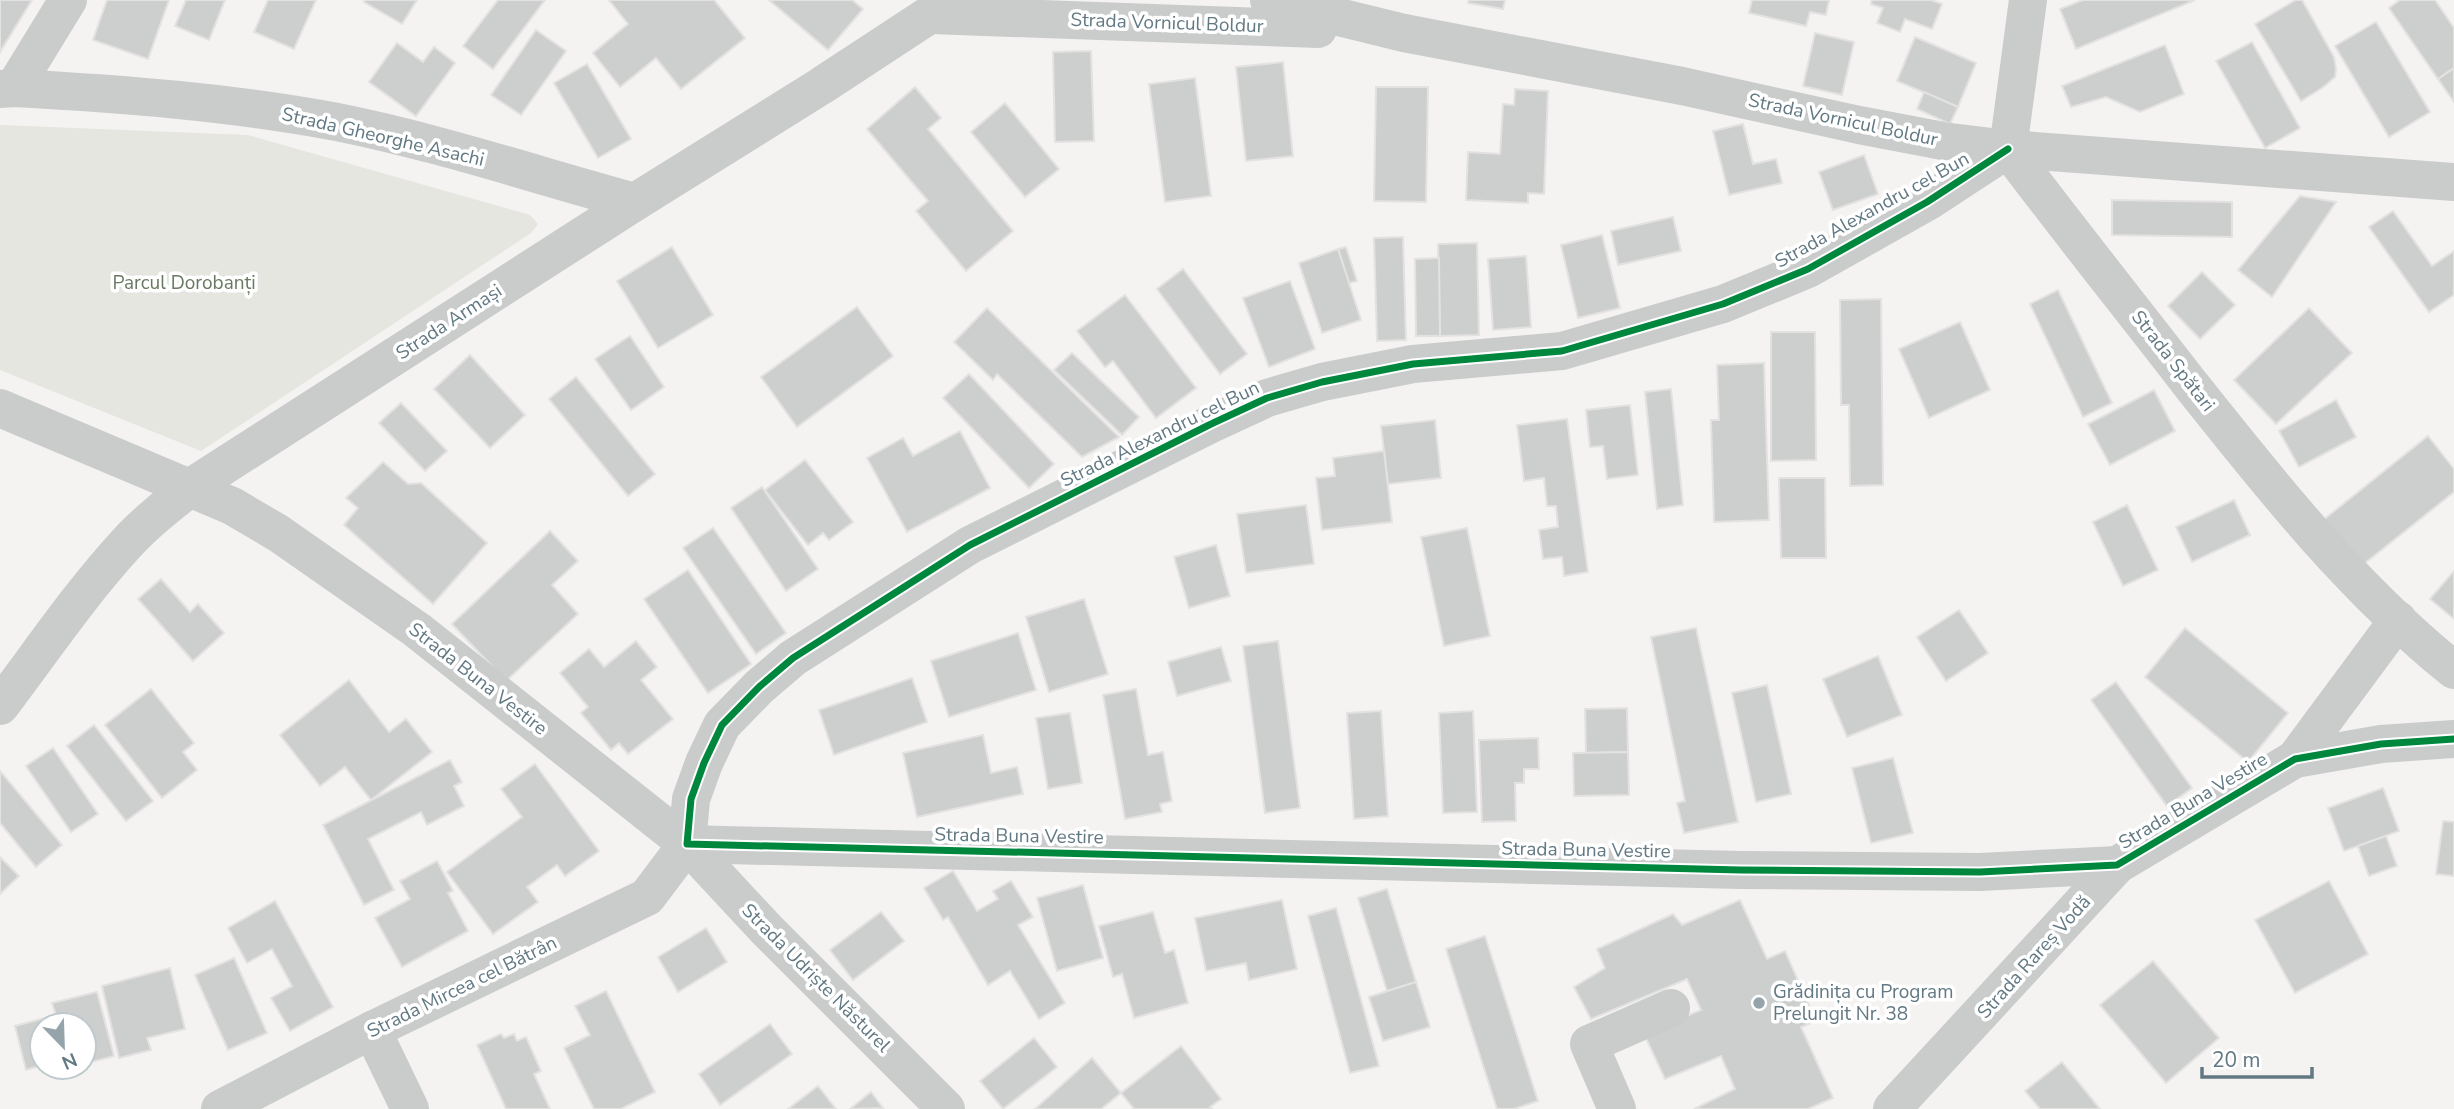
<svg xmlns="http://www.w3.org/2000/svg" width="2454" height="1109" font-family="'Nunito Sans',sans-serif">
  <rect width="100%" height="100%" fill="#f4f3f1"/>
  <polygon fill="#e4e6df" points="0,125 248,135 530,215 538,224 531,233 201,451 0,370"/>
  <g fill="#cdcece" stroke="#e3e2e1" stroke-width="2">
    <polygon points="0,0 32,0 0,52"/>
    <polygon points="107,0 169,0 148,59 93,40"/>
    <polygon points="186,0 225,0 209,40 175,26"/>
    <polygon points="268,0 316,0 294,49 254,32"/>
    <polygon points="365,0 417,0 402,24 364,2"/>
    <polygon points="498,0 545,0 493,69 463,46"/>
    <polygon points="609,0 714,0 745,38 681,89 656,58 620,87 593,53 628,24"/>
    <polygon points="769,0 852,0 863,9 828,50"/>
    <polygon points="1469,0 1505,0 1503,9 1468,3"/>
    <polygon points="1752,0 1829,0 1826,15 1810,12 1806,26 1749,13"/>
    <polygon points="1872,0 1931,0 1942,4 1932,29 1905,19 1900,32 1877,23 1883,8 1871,4"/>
    <polygon points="2083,0 2195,0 2076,49 2060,9"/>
    <polygon points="2296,0 2302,0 2334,57 2336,69 2335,77 2322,88 2301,101 2255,24"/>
    <polygon points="2400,0 2435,0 2454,28 2454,68 2438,79 2389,8"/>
    <polygon points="2376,22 2430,112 2389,137 2335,46"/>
    <polygon points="536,30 566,51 521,115 491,95"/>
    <polygon points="1815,33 1854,42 1842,95 1803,86"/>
    <polygon points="1915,37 1976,63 1958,107 1897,81"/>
    <polygon points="2252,42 2300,128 2265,148 2216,61"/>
    <polygon points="397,43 423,62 434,47 455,63 416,116 369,82"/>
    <polygon points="2165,45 2184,94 2140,112 2106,97 2071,107 2062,86"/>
    <polygon points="1091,51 1094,141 1055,142 1053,52"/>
    <polygon points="1283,62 1293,156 1246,161 1236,67"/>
    <polygon points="587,64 631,139 598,158 554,83"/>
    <polygon points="2454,68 2454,102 2438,79"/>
    <polygon points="1195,78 1211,196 1165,202 1149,84"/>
    <polygon points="915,87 941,118 928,129 1013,231 966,271 916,211 928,201 867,129"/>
    <polygon points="1376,87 1428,87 1426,202 1374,201"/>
    <polygon points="1515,89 1548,91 1544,194 1528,193 1528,203 1466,200 1468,152 1500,154 1503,104 1514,105"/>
    <polygon points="1924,92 1958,107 1950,124 1917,109"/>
    <polygon points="1005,103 1059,169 1025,197 971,132"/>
    <polygon points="1743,124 1753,164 1776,159 1782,183 1729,195 1713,131"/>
    <polygon points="1864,155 1878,194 1833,210 1819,172"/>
    <polygon points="2300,196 2336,202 2272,297 2238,270"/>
    <polygon points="2112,200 2232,202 2232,237 2112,235"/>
    <polygon points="2393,211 2432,266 2454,251 2454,295 2429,312 2369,227"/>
    <polygon points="1673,217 1681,251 1618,265 1611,231"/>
    <polygon points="1602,235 1620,308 1578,318 1561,245"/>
    <polygon points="1403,237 1406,340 1377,341 1374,238"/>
    <polygon points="1477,243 1479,335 1440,336 1438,244"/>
    <polygon points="672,247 713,315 658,348 617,281"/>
    <polygon points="1346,247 1357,281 1349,283 1338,249"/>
    <polygon points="1338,249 1361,320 1322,333 1299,263"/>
    <polygon points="1526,256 1531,327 1493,330 1488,259"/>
    <polygon points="1439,258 1440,336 1416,336 1415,259"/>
    <polygon points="1183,269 1247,354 1220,374 1157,289"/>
    <polygon points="2202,272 2235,305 2200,339 2168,306"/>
    <polygon points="1290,281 1315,349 1269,367 1243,298"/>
    <polygon points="2058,290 2112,403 2083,417 2030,304"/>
    <polygon points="1125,295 1196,388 1156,418 1113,361 1105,367 1077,331"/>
    <polygon points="1881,299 1883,485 1850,486 1849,405 1841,405 1840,300"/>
    <polygon points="857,307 893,356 797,427 761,377"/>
    <polygon points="987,308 1119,437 1082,457 997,374 993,380 954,342"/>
    <polygon points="2309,308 2352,353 2276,424 2234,380"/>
    <polygon points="1960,322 1990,390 1929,418 1899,349"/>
    <polygon points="1771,332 1815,332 1816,460 1771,461"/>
    <polygon points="630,336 664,387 631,410 595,359"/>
    <polygon points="1072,353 1139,417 1122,435 1054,370"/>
    <polygon points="470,355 525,415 490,448 434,389"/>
    <polygon points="1764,363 1769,520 1714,522 1711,420 1719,420 1717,365"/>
    <polygon points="969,374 1054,464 1029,488 943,398"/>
    <polygon points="576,377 655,474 628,496 549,399"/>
    <polygon points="1671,389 1683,505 1657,509 1645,392"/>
    <polygon points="2154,390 2175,431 2110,465 2088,424"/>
    <polygon points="2336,400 2356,437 2299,467 2279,431"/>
    <polygon points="401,403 447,451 425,471 379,423"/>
    <polygon points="1630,405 1638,475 1607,479 1603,446 1590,447 1586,410"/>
    <polygon points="1567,419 1588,572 1564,576 1562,557 1543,559 1539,530 1558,527 1556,506 1547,506 1544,478 1524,481 1517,425"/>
    <polygon points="1435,420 1441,478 1388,484 1381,426"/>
    <polygon points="960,431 990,488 907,532 867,458 903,438 913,456"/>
    <polygon points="2428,436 2454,469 2454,492 2360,567 2322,521"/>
    <polygon points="1384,451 1392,522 1322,530 1316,478 1335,476 1333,458"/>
    <polygon points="805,460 853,522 829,540 823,533 808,545 765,490"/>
    <polygon points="383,462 408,484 421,483 487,543 433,604 344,525 358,508 346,498"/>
    <polygon points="1779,478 1825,478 1826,558 1781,558"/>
    <polygon points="762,487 818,569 786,591 731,508"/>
    <polygon points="2234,500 2250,535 2192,562 2176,527"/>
    <polygon points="1306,505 1314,564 1246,573 1237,514"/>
    <polygon points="2127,505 2158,570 2123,586 2093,522"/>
    <polygon points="713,528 786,633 756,654 683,548"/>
    <polygon points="1467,528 1490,636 1444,646 1421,537"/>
    <polygon points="550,531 578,561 552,585 578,614 506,681 452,624"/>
    <polygon points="1216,545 1230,596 1189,608 1174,557"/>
    <polygon points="688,570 751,664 708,693 644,599"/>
    <polygon points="2454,571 2454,619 2430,599"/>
    <polygon points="161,579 190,612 198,604 224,633 193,661 138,599"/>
    <polygon points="1084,599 1108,674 1049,692 1026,617"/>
    <polygon points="1959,610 1988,653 1946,681 1917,637"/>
    <polygon points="1696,628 1738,822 1684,833 1677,803 1685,801 1651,637"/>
    <polygon points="2185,628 2288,713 2248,762 2145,677"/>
    <polygon points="1018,633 1036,690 949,717 931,661"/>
    <polygon points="636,641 657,667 641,680 673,719 628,754 619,743 611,750 581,713 588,707 560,673 589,649 604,667"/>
    <polygon points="1278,641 1300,808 1265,813 1243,646"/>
    <polygon points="1221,647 1231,681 1177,696 1168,662"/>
    <polygon points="1878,656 1902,715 1847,737 1823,679"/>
    <polygon points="912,678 927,722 834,755 819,710"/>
    <polygon points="349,680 389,732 406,719 432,752 371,800 345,767 320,786 280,735"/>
    <polygon points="2116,682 2192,788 2167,806 2091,700"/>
    <polygon points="1767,685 1791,794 1756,802 1732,693"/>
    <polygon points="151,689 194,743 183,752 197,770 162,798 105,725"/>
    <polygon points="1136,689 1148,755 1163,752 1172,801 1160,804 1162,812 1125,819 1103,695"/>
    <polygon points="1627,708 1628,752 1586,753 1585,709"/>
    <polygon points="1381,711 1388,816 1354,819 1347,713"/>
    <polygon points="1473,711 1477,812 1443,813 1439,713"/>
    <polygon points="1070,713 1082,783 1048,789 1036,718"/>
    <polygon points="94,725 153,801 126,821 67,746"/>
    <polygon points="983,735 991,773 1017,767 1023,794 917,817 903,753"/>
    <polygon points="1538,738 1539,769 1524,769 1524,783 1515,783 1516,821 1482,822 1479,740"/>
    <polygon points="53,748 98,814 71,832 26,766"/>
    <polygon points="1628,752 1629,795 1574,796 1573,753"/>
    <polygon points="1893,758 1913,833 1871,843 1852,768"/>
    <polygon points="450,760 462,782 454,786 464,806 427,825 421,812 368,839 394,890 364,905 323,825"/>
    <polygon points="535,764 599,851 565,876 557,865 527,887 538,902 493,934 447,872 522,817 501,789"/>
    <polygon points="0,771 62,845 36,867 0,823"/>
    <polygon points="2383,788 2399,831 2344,851 2328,808"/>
    <polygon points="2443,821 2454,822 2454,876 2436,874"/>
    <polygon points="2386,836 2397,866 2369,876 2358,846"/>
    <polygon points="0,857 19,876 0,894"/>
    <polygon points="437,861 453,891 448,893 468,931 402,967 375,918 410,899 400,881"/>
    <polygon points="953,871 977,911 998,899 993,891 1011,881 1033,917 1018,925 1065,1003 1039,1019 1010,971 988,985 948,917 943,920 924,888"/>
    <polygon points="2329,881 2368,954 2295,993 2255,920"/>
    <polygon points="1083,885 1103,958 1057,971 1037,898"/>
    <polygon points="1387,889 1416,982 1387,991 1358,898"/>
    <polygon points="1282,900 1297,969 1249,980 1246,963 1206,971 1195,918"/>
    <polygon points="1740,900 1767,959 1785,951 1816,1021 1801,1027 1833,1098 1808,1109 1694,1109 1735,1089 1721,1056 1665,1079 1644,1034 1701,1010 1687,979 1591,1019 1574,987 1605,968 1597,949 1673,914 1682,925"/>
    <polygon points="275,901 333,1007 290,1031 271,998 292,986 272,949 247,963 228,928"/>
    <polygon points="1336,908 1379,1066 1350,1073 1308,916"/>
    <polygon points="881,912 904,941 853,980 830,950"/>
    <polygon points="1153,912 1165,953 1174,950 1188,1003 1134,1018 1122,974 1113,977 1099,926"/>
    <polygon points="706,928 727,962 678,992 658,957"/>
    <polygon points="1485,936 1538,1101 1514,1109 1497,1109 1446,949"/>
    <polygon points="234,958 267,1033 228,1050 195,975"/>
    <polygon points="2153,961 2219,1038 2166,1083 2100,1005"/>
    <polygon points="170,968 185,1029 147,1038 151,1050 119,1058 102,986"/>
    <polygon points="1416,982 1430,1027 1383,1041 1369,997"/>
    <polygon points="606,991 655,1092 621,1109 594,1109 564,1048 590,1035 575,1006"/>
    <polygon points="97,992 114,1056 84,1064 84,1025 42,1025 42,1065 26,1070 15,1026 56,1015 52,1003"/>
    <polygon points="770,1024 792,1054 720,1105 699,1074"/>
    <polygon points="501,1034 504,1038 514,1034 517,1041 526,1037 541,1071 534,1074 550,1109 506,1109 477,1045"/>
    <polygon points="1034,1038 1057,1067 1003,1109 980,1081"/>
    <polygon points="1181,1046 1221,1099 1210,1107 1212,1109 1134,1109 1121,1093"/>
    <polygon points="1092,1058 1121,1093 1101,1109 1035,1109"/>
    <polygon points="2062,1062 2100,1109 2040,1109 2025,1091"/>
    <polygon points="818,1086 836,1109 788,1109"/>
    <polygon points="871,1092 883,1108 850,1109"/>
  </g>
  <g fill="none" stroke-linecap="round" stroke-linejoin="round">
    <g stroke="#cacccc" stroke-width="38">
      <polyline points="1269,0 1404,33 1682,86 1859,125 1943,141 2008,149 2454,182"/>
      <path d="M2028,0L2008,149C2068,229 2130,306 2191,385C2272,487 2352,588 2454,670"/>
      <polyline points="931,15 1318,29"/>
      <polyline points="14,88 68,0"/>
      <path d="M0,89L14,88C123,94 230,102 337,122C437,142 536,175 635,202"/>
      <polyline points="0,408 232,506 278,533 417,630 687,844 767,930 946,1109"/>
      <path d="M0,706C41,652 80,594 126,544C145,523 168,505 191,487L635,202L821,86L952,0"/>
      <polyline points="2295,759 2398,620"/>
      <polyline points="687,844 1741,870 1980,872 2117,865 2295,759 2381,744 2454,739"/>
      <polyline points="687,844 691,799 704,763 722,725 759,687 793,658 970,545 1211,424 1267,398 1322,382 1413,364 1562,351 1723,304 1808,269 1927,202 2008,149"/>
      <polyline points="372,1030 410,1109"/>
      <polyline points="220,1109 372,1030 647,897 687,844"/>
      <polyline points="1617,1109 1589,1044 1671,1008"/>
      <polyline points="1892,1109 2117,865"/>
    </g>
    <defs>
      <polyline id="cycleway" points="2008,149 1927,202 1808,269 1723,304 1562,351 1413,364 1322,382 1267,398 1211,424 970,545 793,658 759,687 722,725 704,763 691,799 687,844 1741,870 1980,872 2117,865 2295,759 2381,744 2454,739"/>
    </defs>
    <use href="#cycleway" stroke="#fff" stroke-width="11"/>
    <use href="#cycleway" stroke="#00873e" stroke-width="7"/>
  </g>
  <circle fill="#95a4aa" stroke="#fff" stroke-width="2.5" cx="1759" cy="1003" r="7"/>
  <g text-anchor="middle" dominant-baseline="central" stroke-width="7" stroke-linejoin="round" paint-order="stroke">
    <g font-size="19" fill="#627983" stroke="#fff">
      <text transform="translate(1167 23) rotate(2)">Strada Vornicul Boldur</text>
      <text transform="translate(1843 120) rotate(12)">Strada Vornicul Boldur</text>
      <text transform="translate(383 137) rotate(13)">Strada Gheorghe Asachi</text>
      <text transform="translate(1872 210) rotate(-29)">Strada Alexandru cel Bun</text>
      <text transform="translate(449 322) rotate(-33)">Strada Armași</text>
      <text transform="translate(2173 361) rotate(52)">Strada Spătari</text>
      <text transform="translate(1160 434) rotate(-26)">Strada Alexandru cel Bun</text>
      <text transform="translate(478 679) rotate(38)">Strada Buna Vestire</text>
      <text transform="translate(2193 801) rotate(-31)">Strada Buna Vestire</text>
      <text transform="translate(1019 836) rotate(1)">Strada Buna Vestire</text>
      <text transform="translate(1586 850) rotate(1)">Strada Buna Vestire</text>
      <text transform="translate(2034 957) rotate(-48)">Strada Rareș Vodă</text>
      <text transform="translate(816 978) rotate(45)">Strada Udriște Năsturel</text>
      <text transform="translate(462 987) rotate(-26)">Strada Mircea cel Bătrân</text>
    </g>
    <g font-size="19" fill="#6a7a61" stroke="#fff">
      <text x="184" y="283">Parcul Dorobanți</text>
    </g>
    <g font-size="19" fill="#627983" stroke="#fff" text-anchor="start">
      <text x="1773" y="992">Grădinița cu Program<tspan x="1773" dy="22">Prelungit Nr. 38</tspan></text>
    </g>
  </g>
  <g transform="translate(63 1046) rotate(157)"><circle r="33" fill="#ffffff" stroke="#c0c9cd" stroke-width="2"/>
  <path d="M0-5L12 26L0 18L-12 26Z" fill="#95a4aa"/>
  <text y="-10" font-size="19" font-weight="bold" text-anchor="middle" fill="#627983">N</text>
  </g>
  <path d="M2202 1067v10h110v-10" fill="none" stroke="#627983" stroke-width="3.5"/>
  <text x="2212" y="1067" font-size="21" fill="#627983" stroke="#ffffff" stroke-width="5" paint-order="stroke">20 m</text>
</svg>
